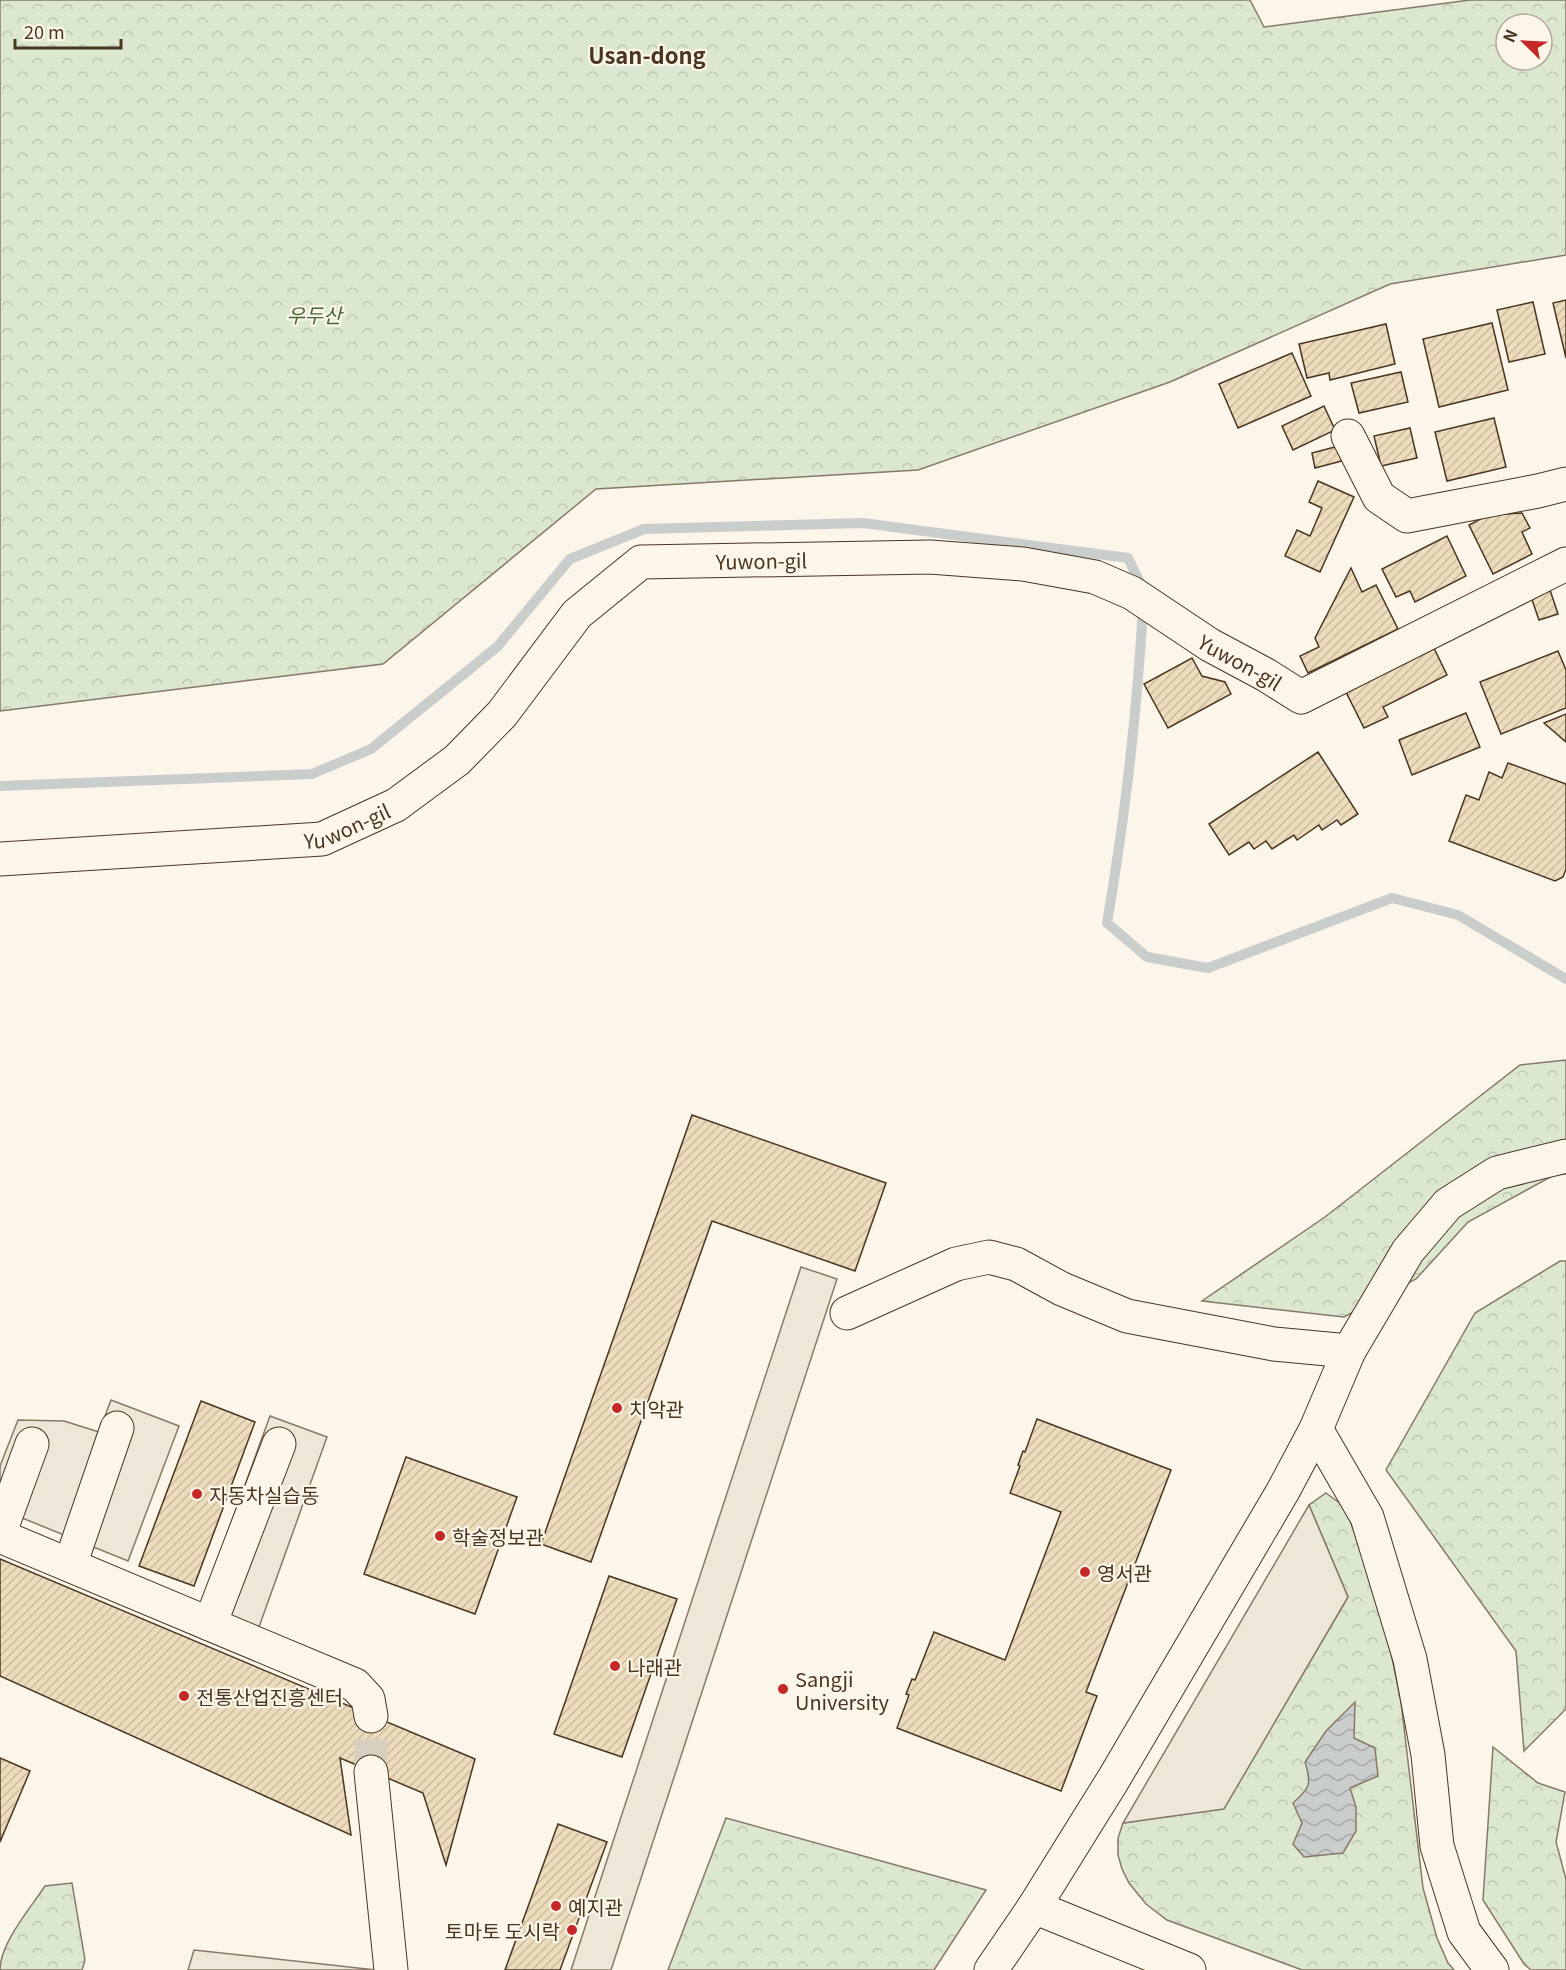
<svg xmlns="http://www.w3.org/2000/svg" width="1566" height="1970" font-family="Georgia,'Noto Sans KR',serif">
  <defs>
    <pattern id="forest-crowns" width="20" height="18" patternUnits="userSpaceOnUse" patternTransform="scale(1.5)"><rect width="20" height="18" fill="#dce7d0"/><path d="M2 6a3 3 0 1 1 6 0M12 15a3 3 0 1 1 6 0" fill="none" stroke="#bec7b2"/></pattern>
    <pattern id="water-waves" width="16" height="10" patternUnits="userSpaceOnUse" patternTransform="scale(1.5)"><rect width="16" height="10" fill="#c9cecd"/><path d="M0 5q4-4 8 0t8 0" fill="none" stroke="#a5a8a6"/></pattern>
    <pattern id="building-hatch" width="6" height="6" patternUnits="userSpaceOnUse" patternTransform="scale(1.5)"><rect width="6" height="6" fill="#ecdcbc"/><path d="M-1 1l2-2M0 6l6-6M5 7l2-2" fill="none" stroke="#ccbda1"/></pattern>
  </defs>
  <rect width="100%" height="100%" fill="#fbf6e9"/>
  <g fill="url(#forest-crowns)" stroke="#887966" stroke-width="1.5" fill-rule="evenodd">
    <path d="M0,0H1250L1264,27L1470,0H1566V255L1390,284L1170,382L918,470L596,489L383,664L0,711ZM1506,24H1542V60H1506Z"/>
    <polygon points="1566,1060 1566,1174 1554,1175 1468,1222 1416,1279 1344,1317 1202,1301 1325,1217 1520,1065"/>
    <polygon points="1560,1261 1566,1261 1566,1709 1524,1751 1516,1651 1386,1470 1475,1313"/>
    <polygon points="1326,1493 1345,1507 1381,1604 1401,1702 1423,1888 1437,1938 1448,1963 1454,1970 1302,1970 1167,1920 1146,1904 1129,1883 1122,1869 1118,1855 1118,1838 1123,1823 1224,1808 1348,1597 1309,1505"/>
    <polygon points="1493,1747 1538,1783 1565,1792 1556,1842 1566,1879 1566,1970 1531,1970 1524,1964 1483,1900"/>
    <polygon points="726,1818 986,1890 934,1970 668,1970"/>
    <path d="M72,1883L85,1960L82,1970H0C0,1943 30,1909 45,1886Z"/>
  </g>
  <g fill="#ede7d9" stroke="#887966" stroke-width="1.5">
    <polygon points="801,1267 837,1279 611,1970 571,1970"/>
    <polygon points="111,1400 179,1426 128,1561 0,1509 0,1466 18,1420 64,1421 99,1432"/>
    <polygon points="270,1416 327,1437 259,1627 201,1606"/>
    <polygon points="1309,1505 1348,1597 1224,1809 1123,1823"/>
    <polygon points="194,1950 376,1970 188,1970"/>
  </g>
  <path fill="url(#water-waves)" stroke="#887966" stroke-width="1.5" d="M1355,1702L1354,1738L1375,1748L1378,1776L1350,1788L1356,1807V1831L1343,1853L1304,1857L1293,1844L1302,1823L1293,1803C1310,1788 1312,1784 1305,1762L1326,1731Z"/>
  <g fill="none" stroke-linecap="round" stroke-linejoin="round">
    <g stroke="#c9cecd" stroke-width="10">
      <path d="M1143,607C1137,713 1125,818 1107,923L1147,957L1208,968L1392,898L1458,915L1566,979"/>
      <polyline points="0,786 312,774 371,749 497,647 570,559 644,529 863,523 1128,558 1143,589"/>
    </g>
  </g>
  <g fill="url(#building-hatch)" stroke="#4a3520" stroke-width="1.5">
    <polygon points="1566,300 1566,358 1553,303"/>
    <polygon points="1533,302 1545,354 1509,362 1497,310"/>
    <polygon points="1492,323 1508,390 1439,407 1423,339"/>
    <polygon points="1386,324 1395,364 1330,380 1329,373 1307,378 1299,344"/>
    <polygon points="1292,353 1311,396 1238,428 1219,384"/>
    <polygon points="1401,372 1408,402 1359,413 1351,383"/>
    <polygon points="1324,406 1335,430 1293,450 1282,426"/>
    <polygon points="1494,418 1506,467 1447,481 1435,432"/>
    <polygon points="1410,428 1417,458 1381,466 1374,436"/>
    <polygon points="1350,443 1353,458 1315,468 1312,453"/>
    <polygon points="1318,481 1354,497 1320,572 1285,556 1297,530 1310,536 1322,508 1309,502"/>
    <polygon points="1522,513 1530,528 1522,532 1532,554 1493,574 1469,525 1488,515"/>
    <polygon points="1447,536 1466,576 1415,602 1410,591 1396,597 1382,569"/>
    <polygon points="1351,568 1362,592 1376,585 1398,629 1308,673 1300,656 1319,647 1315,638"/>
    <polygon points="1548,584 1558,614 1539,620 1529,591"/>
    <polygon points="1432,644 1447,675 1383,707 1388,717 1364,728 1344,688"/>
    <polygon points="1558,651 1566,670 1566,708 1501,734 1480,682"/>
    <polygon points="1192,658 1202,676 1225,682 1231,694 1168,728 1144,684"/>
    <polygon points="1466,713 1480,747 1412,775 1399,740"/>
    <polygon points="1566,714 1566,742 1544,723"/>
    <polygon points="1318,752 1358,814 1341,825 1337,820 1322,830 1319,825 1297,840 1294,835 1272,849 1266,841 1254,849 1249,842 1229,855 1209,824"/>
    <polygon points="1508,763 1566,784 1566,869 1563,877 1555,881 1449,841 1466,795 1479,800 1489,772 1502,778"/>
    <polygon points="692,1115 886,1183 855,1271 712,1221 591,1562 541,1544"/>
    <polygon points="201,1401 255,1422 194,1586 139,1566"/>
    <polygon points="1037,1419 1171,1470 1086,1692 1097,1696 1061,1791 897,1728 909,1695 906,1694 912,1679 915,1680 934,1632 1005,1660 1061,1512 1010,1493 1020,1466 1018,1465 1023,1451 1025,1452"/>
    <polygon points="406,1457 517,1497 475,1614 364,1574"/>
    <polygon points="0,1559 475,1759 446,1865 423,1793 340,1758 351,1835 0,1676"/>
    <polygon points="609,1576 677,1599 622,1757 554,1734"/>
    <polygon points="0,1758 30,1771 0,1842"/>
    <polygon points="558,1824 607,1842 560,1970 505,1970"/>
  </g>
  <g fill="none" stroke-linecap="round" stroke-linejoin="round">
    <polyline stroke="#d8cfc1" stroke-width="33" stroke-dasharray="33 16" stroke-linecap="butt" points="371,1772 371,1716"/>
    <defs>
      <g id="minor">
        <polyline points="1348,436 1379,497 1407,516 1538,491 1566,484"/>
        <path id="s1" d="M0,859L322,839L396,805L457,760L502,714L577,614L641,562L930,557L1023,564L1095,577L1132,593L1210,645L1266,675L1301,697L1566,564"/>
        <polyline points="847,1313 956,1264 989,1257 1016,1264 1062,1289 1127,1316 1274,1344 1349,1351"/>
        <polyline points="1316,1429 1367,1517 1410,1659 1428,1755 1437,1846 1464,1932 1492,1970"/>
        <polyline points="0,1532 32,1444"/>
        <polyline points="0,1536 355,1685 368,1699 371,1716"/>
        <polyline points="70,1565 117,1428"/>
        <polyline points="210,1624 279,1444"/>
        <polyline points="371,1772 391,1970"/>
        <polyline points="1034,1907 1189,1970"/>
        <polyline points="991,1970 1034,1907 1113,1780 1283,1491 1316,1429 1349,1351 1408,1251 1448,1204 1497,1173 1566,1156"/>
      </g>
    </defs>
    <use href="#minor" stroke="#4a3520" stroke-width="35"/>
    <use href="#minor" stroke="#fbf6e9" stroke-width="33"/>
  </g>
  <g fill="#c62828" stroke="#fbf6e9" stroke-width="2">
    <circle cx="617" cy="1408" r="6"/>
    <circle cx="197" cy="1494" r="6"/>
    <circle cx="440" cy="1536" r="6"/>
    <circle cx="1085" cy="1572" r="6"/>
    <circle cx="615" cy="1666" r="6"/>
    <circle cx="783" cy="1689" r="6"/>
    <circle cx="184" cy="1696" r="6"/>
    <circle cx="556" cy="1906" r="6"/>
    <circle cx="572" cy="1930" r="6"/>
  </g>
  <g text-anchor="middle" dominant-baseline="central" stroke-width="4.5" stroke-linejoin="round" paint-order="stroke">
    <g font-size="20" font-style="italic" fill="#436837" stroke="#fbf6e9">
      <text x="314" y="314">우두산</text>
    </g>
    <g font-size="20" fill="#4a3520" stroke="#fbf6e9">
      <text stroke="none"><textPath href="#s1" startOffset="872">Yuwon-gil</textPath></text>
      <text stroke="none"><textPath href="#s1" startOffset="1376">Yuwon-gil</textPath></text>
      <text stroke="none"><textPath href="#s1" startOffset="350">Yuwon-gil</textPath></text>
    </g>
    <g font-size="20" fill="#4a3520" stroke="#fbf6e9" text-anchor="start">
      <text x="629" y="1408">치악관</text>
      <text x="209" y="1494">자동차실습동</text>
      <text x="452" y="1536">학술정보관</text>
      <text x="1097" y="1572">영서관</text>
      <text x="627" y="1666">나래관</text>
      <text x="795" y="1678">Sangji<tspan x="795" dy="23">University</tspan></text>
      <text x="196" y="1696">전통산업진흥센터</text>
      <text x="568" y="1906">예지관</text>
      <text x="560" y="1930" text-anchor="end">토마토 도시락</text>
    </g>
    <g font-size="22" font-weight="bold" fill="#4a3520" stroke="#fbf6e9">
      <text x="647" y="54">Usan-dong</text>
    </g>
  </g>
  <g transform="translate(1524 42) rotate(294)"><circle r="28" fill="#fbf6e9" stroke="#b4a999" stroke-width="1.5"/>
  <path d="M0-4.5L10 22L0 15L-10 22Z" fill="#c62828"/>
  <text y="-9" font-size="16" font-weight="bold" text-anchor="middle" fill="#4a3520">N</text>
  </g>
  <path d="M15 39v9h106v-9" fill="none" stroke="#4a3520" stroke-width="3"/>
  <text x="24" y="39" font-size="18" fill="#4a3520" stroke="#fbf6e9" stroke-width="4.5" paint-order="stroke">20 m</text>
</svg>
